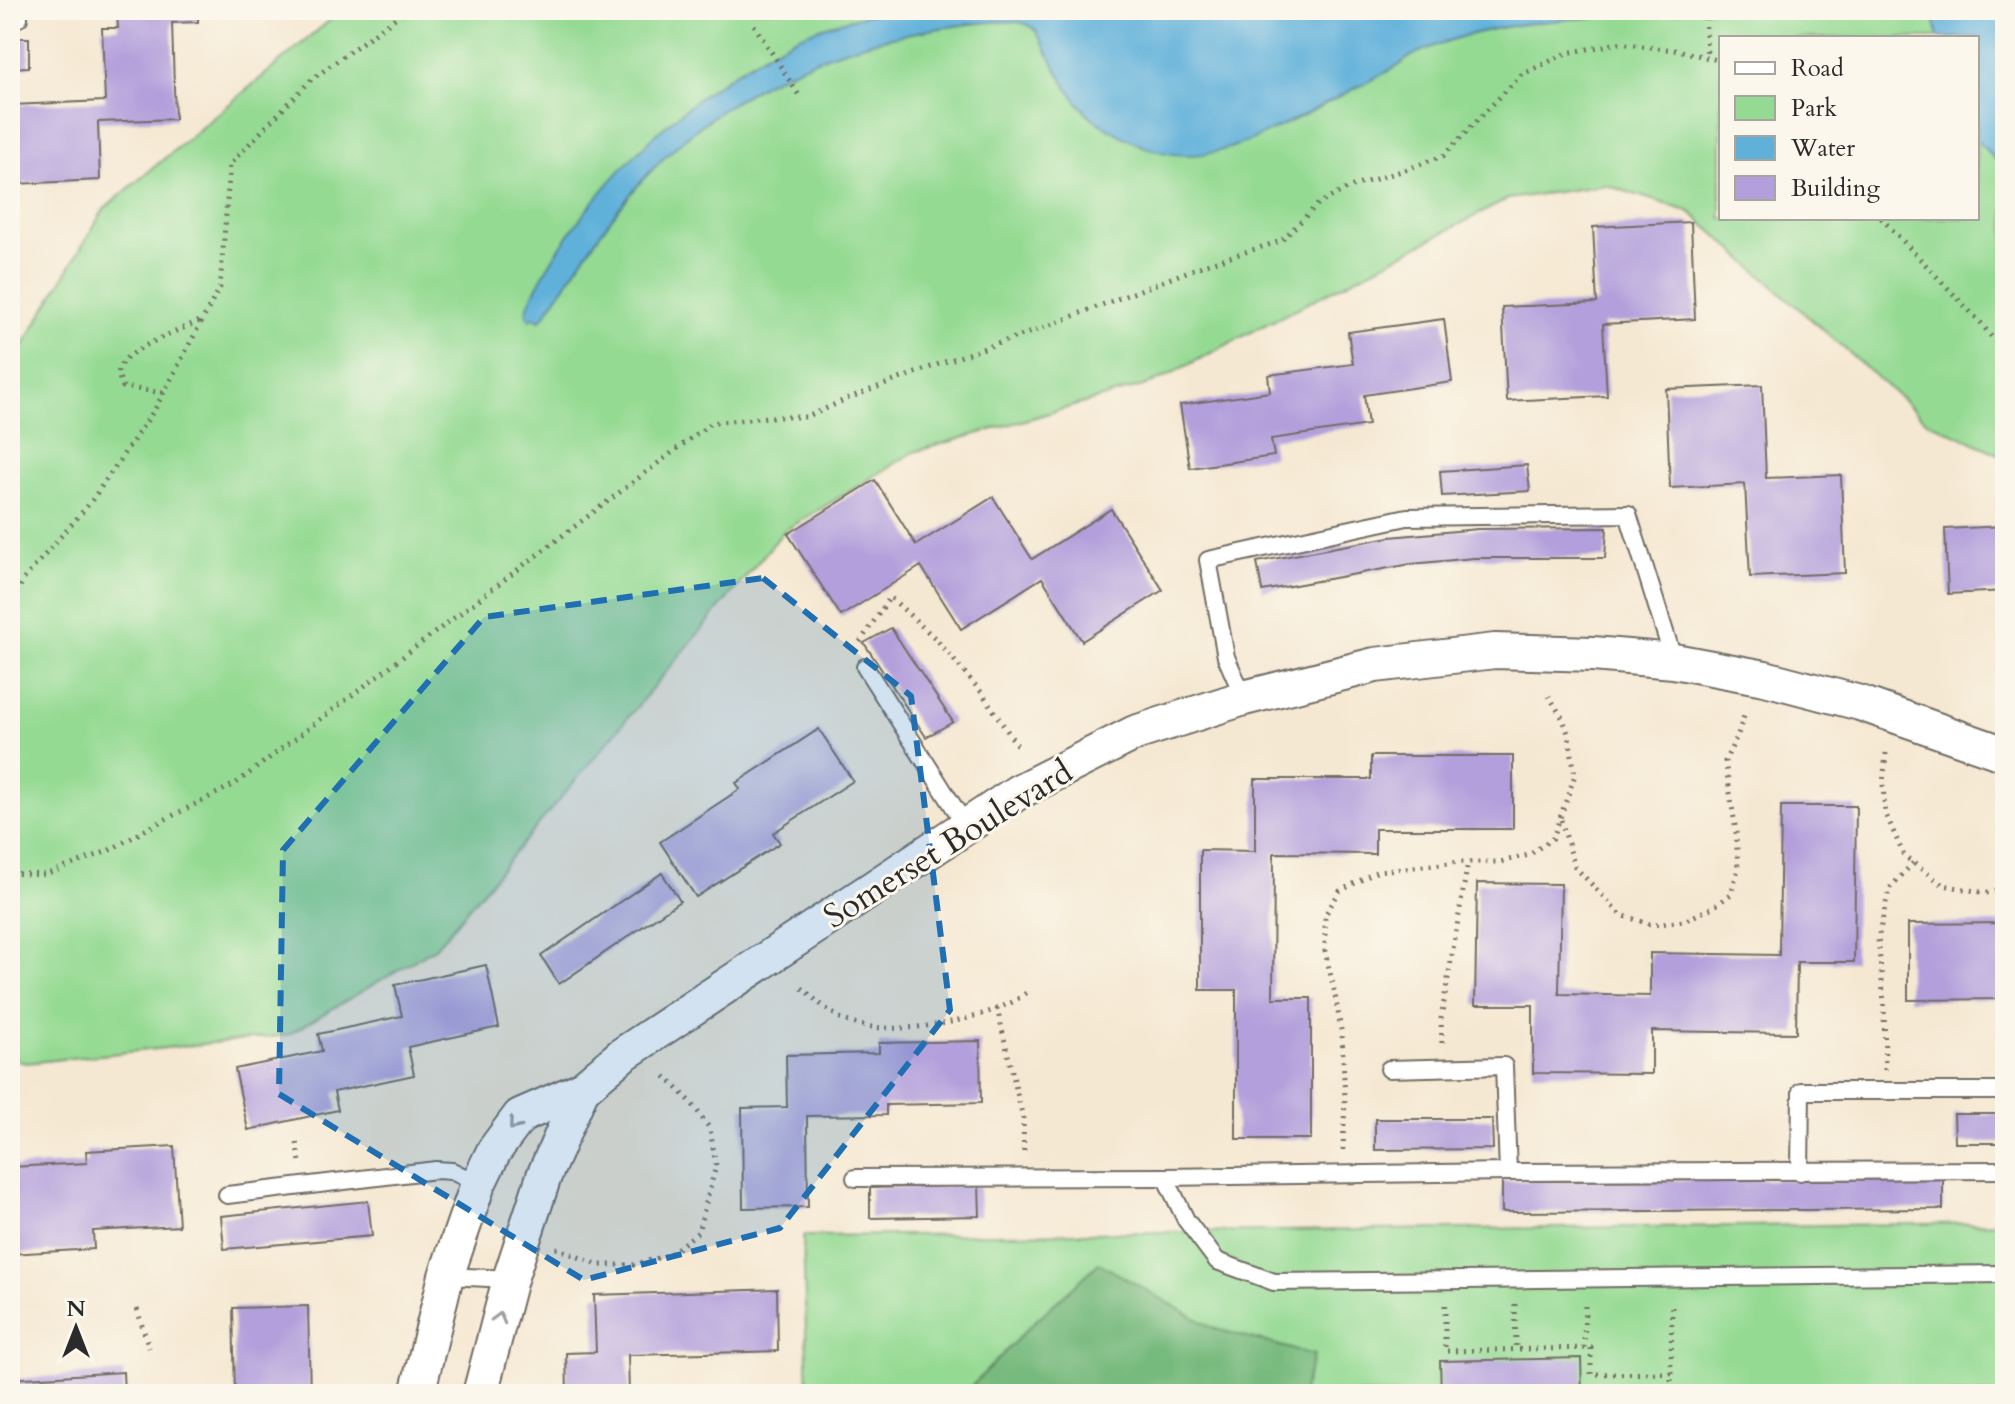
<svg xmlns="http://www.w3.org/2000/svg" width="2015" height="1404" font-family="Cardo,serif">
  <rect width="100%" height="100%" fill="#fbf7ec"/>
  <filter id="ink" filterUnits="userSpaceOnUse"><feTurbulence type="fractalNoise" baseFrequency=".0125" numOctaves="2"/><feDisplacementMap in="SourceGraphic" scale="16" xChannelSelector="R" yChannelSelector="G"/><feConvolveMatrix kernelMatrix="1 2 1 2 8 2 1 2 1" color-interpolation-filters="sRGB"/></filter>
  <filter id="wash" filterUnits="userSpaceOnUse"><feTurbulence type="fractalNoise" baseFrequency=".006" numOctaves="4" result="noise"/><feDisplacementMap in="SourceGraphic" scale="32" xChannelSelector="R" yChannelSelector="G"/><feGaussianBlur stdDeviation="1.8" result="paint"/><feColorMatrix in="noise" values="0 0 0 0 0 0 0 0 0 0 0 0 0 0 0 0 0 1.4 0 .05"/><feComposite in="paint" operator="in"/></filter>
  <g filter="url(#wash)">
    <rect width="100%" height="100%" fill="#f5e8d2"/>
    <g fill="#94da93" stroke="#60825f" stroke-width="2" fill-rule="evenodd">
      <path d="M342,10H2005V457L1926,421L1690,212L1606,185L1508,199L1153,383L914,452L784,531L435,948L288,1035L26,1063L10,1059V368L104,209ZM1721,38H1977V218H1721Z"/>
      <polygon points="2005,1223 2005,1394 808,1394 803,1236"/>
    </g>
    <polygon fill="#77ba7d" stroke="#517254" stroke-width="2" points="1099,1263 1213,1328 1314,1355 1302,1394 964,1394 1033,1323"/>
    <g fill="#60b1da" stroke="#466e82" stroke-width="2">
      <path d="M893,10H1681V12C1600,18 1507,17 1432,47C1420,52 1408,56 1400,65C1367,82 1335,99 1302,116C1240,146 1191,175 1124,137C1111,130 1098,124 1088,114C1065,91 1052,59 1036,31C1033,28 1031,26 1026,24C1010,18 960,25 941,28C829,44 730,87 651,171C609,215 577,269 542,319L539,320L533,317L530,320C529,318 527,317 527,315C525,304 544,274 549,265C607,170 693,89 793,39C824,24 860,16 893,10Z"/>
      <polygon points="1933,10 2005,10 2005,169 1977,141 1977,38 1938,38"/>
    </g>
    <g id="blocks">
      <g fill="#b29fdb">
        <polygon points="117,10 198,10 198,22 172,23 175,119 98,122 100,180 15,184 11,105 105,101 102,28 118,28"/>
        <polygon points="10,38 29,38 29,67 10,68"/>
        <polygon points="1691,222 1695,319 1603,324 1607,396 1507,401 1502,307 1597,303 1593,227"/>
        <polygon points="1444,319 1452,382 1364,395 1368,425 1271,439 1274,456 1190,468 1180,405 1270,392 1268,375 1353,364 1348,332"/>
        <polygon points="1762,385 1766,478 1841,475 1845,573 1750,577 1745,484 1670,488 1666,389"/>
        <polygon points="1527,465 1530,491 1442,496 1440,471"/>
        <polygon points="875,480 916,545 993,497 1032,559 1111,509 1163,590 1082,641 1042,578 961,629 921,566 841,616 788,534"/>
        <polygon points="2005,526 2005,591 1948,594 1945,529"/>
        <polygon points="1607,528 1605,558 1474,558 1411,564 1262,591 1257,562 1390,537 1478,529"/>
        <polygon points="891,628 953,722 926,737 864,643"/>
        <polygon points="819,729 853,781 773,833 780,843 696,897 660,842 740,789 736,783"/>
        <polygon points="1371,756 1513,756 1513,829 1375,829 1375,854 1274,853 1273,998 1311,998 1311,1139 1236,1139 1236,990 1200,990 1200,850 1255,851 1255,779 1371,779"/>
        <polygon points="1781,806 1856,806 1854,962 1797,962 1796,1033 1652,1031 1652,1074 1533,1073 1533,1005 1475,1005 1477,883 1561,884 1559,994 1650,996 1650,953 1779,955"/>
        <polygon points="662,873 680,901 559,984 541,956"/>
        <polygon points="2005,923 2005,999 1908,1000 1908,924"/>
        <polygon points="486,965 499,1027 408,1047 414,1075 334,1092 338,1110 248,1130 235,1069 322,1051 318,1034 402,1016 395,985"/>
        <polygon points="980,1041 981,1103 886,1105 886,1115 807,1116 808,1207 743,1208 742,1108 787,1107 786,1055 879,1053 879,1043"/>
        <polygon points="1954,1114 2005,1114 2005,1143 1955,1143"/>
        <polygon points="1375,1119 1492,1119 1493,1149 1375,1150"/>
        <polygon points="174,1146 179,1226 93,1231 94,1249 10,1254 10,1167 87,1163 86,1151"/>
        <polygon points="1943,1179 1943,1209 1502,1212 1502,1181"/>
        <polygon points="979,1185 980,1216 870,1218 870,1188"/>
        <polygon points="368,1201 372,1236 224,1249 221,1216"/>
        <polygon points="777,1289 778,1351 628,1355 629,1394 567,1394 566,1353 596,1352 594,1295"/>
        <polygon points="308,1306 310,1394 235,1394 233,1308"/>
        <polygon points="1581,1358 1582,1394 1441,1394 1440,1361"/>
        <polygon points="123,1372 124,1394 10,1394 10,1379"/>
      </g>
    </g>
  </g>
  <g filter="url(#ink)">
    <use href="#blocks" fill-opacity="0" stroke="#726d65" stroke-width="2"/>
    <g fill="none" stroke-linecap="round" stroke-linejoin="round">
      <defs>
        <g id="service">
          <polyline points="10,18 19,18 19,10"/>
          <polyline points="865,667 966,826"/>
          <polyline points="1244,698 1226,657 1208,560 1407,517 1628,514 1674,661"/>
          <polyline points="1389,1069 1504,1066 1508,1172"/>
          <polyline points="1800,1172 1801,1091 2005,1091"/>
          <polyline points="1165,1177 1186,1220 1217,1261 1274,1282 2005,1274"/>
          <polyline points="855,1178 1165,1177 1508,1172 2005,1170"/>
          <polyline points="227,1195 436,1170 452,1171 478,1184"/>
          <polyline points="446,1276 510,1279"/>
        </g>
        <g id="minor">
          <polyline points="417,1394 446,1276 478,1184 494,1151 520,1116 582,1089 622,1055 1018,792 1135,733 1244,698 1375,665 1495,651 1593,654 1674,661 1765,678 1860,703 2005,754"/>
          <polyline points="480,1394 510,1279 544,1176 582,1089"/>
        </g>
      </defs>
      <use href="#service" stroke="#726d65" stroke-width="20"/>
      <use href="#minor" stroke="#726d65" stroke-width="38"/>
      <g stroke="#726d65" stroke-width="5" stroke-dasharray="2 6" stroke-linecap="butt">
        <polyline points="1705,10 1707,57"/>
        <polyline points="754,25 800,97"/>
        <polyline points="1881,218 1981,323 2005,355"/>
        <path d="M163,393L123,387C119,378 116,372 122,363C130,349 186,327 202,320"/>
        <polyline points="10,608 23,580 90,503 155,409 220,287 230,164 311,80 406,10"/>
        <polyline points="860,642 890,597 937,640 982,693 1018,747"/>
        <polyline points="1886,753 1883,784 1885,812 1904,856 1943,885 1986,893 2005,890"/>
        <polyline points="1561,820 1575,867 1621,915 1653,925 1684,921 1715,906 1731,894 1738,869 1736,831 1725,761 1738,734 1744,716"/>
        <polyline points="10,873 45,875 108,851 158,823 235,784 711,423 768,417 807,417 849,398 947,361 1040,329 1207,264 1281,241 1318,204 1350,187 1405,170 1443,156 1521,75 1567,53 1619,43 1681,51 1721,61"/>
        <path d="M802,988C816,1000 833,1017 852,1023C894,1036 968,1023 1008,1004C1016,1001 1023,995 1029,991"/>
        <polyline points="997,1008 1023,1118 1024,1156"/>
        <polyline points="1442,1043 1441,1019 1468,862"/>
        <polyline points="1885,1070 1884,1003 1878,939 1889,889 1914,862"/>
        <polyline points="297,1143 300,1162"/>
        <polyline points="1343,1150 1345,1100 1342,1036 1335,994 1325,951 1325,915 1340,891 1378,871 1459,862 1500,862 1529,855 1553,838 1575,775 1569,736 1563,719 1549,696"/>
        <polyline points="556,1248 599,1265 633,1265 669,1255 698,1232 716,1166 710,1129 691,1102 665,1076"/>
        <polyline points="1515,1304 1516,1349"/>
        <polyline points="1445,1305 1445,1351 1591,1348 1591,1374 1671,1373 1671,1394"/>
        <polyline points="137,1309 149,1348"/>
        <polyline points="1584,1348 1585,1304"/>
        <polyline points="1671,1373 1672,1303"/>
      </g>
      <use href="#service" stroke="#fff" stroke-width="16"/>
      <use href="#minor" stroke="#fff" stroke-width="34"/>
    </g>
    <defs><path id="oneway-chevron" d="M-2-3.5L2.5 0L-2 3.5" fill="none" stroke-width="1.6" stroke-linecap="round" stroke-linejoin="round" transform="scale(2)"/></defs>
    <g stroke="#a0a0a0">
      <use href="#oneway-chevron" transform="translate(514 1125) rotate(130)"/>
      <use href="#oneway-chevron" transform="translate(499 1318) rotate(-75)"/>
    </g>
  </g>
  <path fill="#1f6fb2" fill-opacity="0.2" stroke="#1f6fb2" stroke-width="6" stroke-dasharray="16 10" stroke-linejoin="round" d="M763,578L911,696L950,1010L780,1228L584,1280L279,1094L283,850L484,617Z"/>
  <g text-anchor="middle" dominant-baseline="central" stroke-width="6" stroke-linejoin="round" paint-order="stroke">
    <g font-size="34" fill="#2b2b2b" stroke="#fbf7ec">
      <text transform="translate(948 844) rotate(-32)">Somerset Boulevard</text>
    </g>
  </g>
  <rect width="2015" height="1404" fill="none" stroke="#fbf7ec" stroke-width="40"/>
  <rect x="1719" y="36" width="260" height="184" fill="#fbf7ec" stroke="#a8a59f" stroke-width="2"/>
  <rect x="1735" y="62" width="40" height="12" fill="#ffffff" stroke="#a8a59f" stroke-width="2"/>
  <text x="1791" y="76" font-size="24" fill="#2b2b2b">Road</text>
  <rect x="1735" y="96" width="40" height="24" fill="#94da93" stroke="#a8a59f" stroke-width="2"/>
  <text x="1791" y="116" font-size="24" fill="#2b2b2b">Park</text>
  <rect x="1735" y="136" width="40" height="24" fill="#60b1da" stroke="#a8a59f" stroke-width="2"/>
  <text x="1791" y="156" font-size="24" fill="#2b2b2b">Water</text>
  <rect x="1735" y="176" width="40" height="24" fill="#b29fdb" stroke="#a8a59f" stroke-width="2"/>
  <text x="1791" y="196" font-size="24" fill="#2b2b2b">Building</text>
  <g transform="translate(76 1328)" stroke="#fbf7ec" stroke-width="6" paint-order="stroke">
  <path d="M0-6L14 30L0 20L-14 30Z" fill="#2b2b2b"/>
  <text y="-12" font-size="22" font-weight="bold" text-anchor="middle" fill="#2b2b2b">N</text>
  </g>
</svg>
